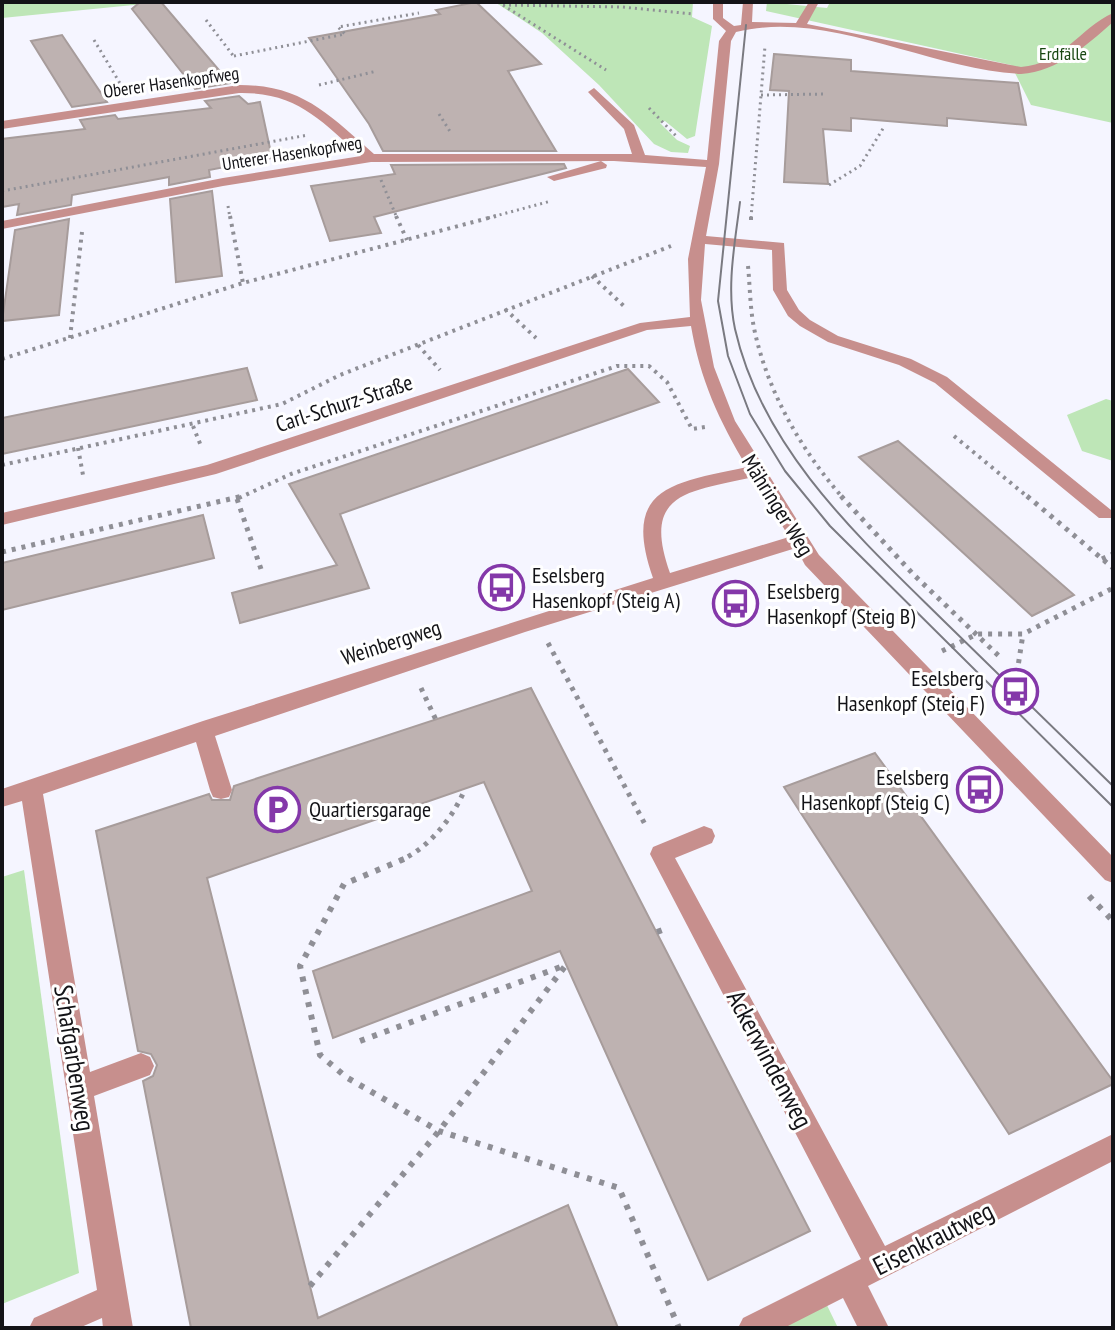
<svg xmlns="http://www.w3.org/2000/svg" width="1115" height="1330" font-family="'PT Sans Narrow',sans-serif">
  <rect width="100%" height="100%" fill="#f5f5ff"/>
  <g fill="#bee6b7">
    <polygon points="2,2 164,2 2,18"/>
    <polygon points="495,2 693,2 692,17 712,26 695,136 687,139 665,121 660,123 677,140 690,146 688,153 671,152 654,144 599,85 542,33"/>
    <polygon points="767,2 827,8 830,2 1113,2 1113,123 1031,105 1011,65 766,11"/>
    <polygon points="1106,399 1113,401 1113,461 1082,451 1067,415"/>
    <polygon points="24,870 79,1273 2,1304 2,877"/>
    <polygon points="823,1297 838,1328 761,1328"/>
  </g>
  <g fill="#beb2b1" stroke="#a79c9b" stroke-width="2">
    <polygon points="140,2 161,2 230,83 195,89 132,9"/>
    <polygon points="476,2 541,64 508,71 556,151 383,151 369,124 309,38 440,14 436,10"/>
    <polygon points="62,35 107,102 72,107 31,41"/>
    <polygon points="774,54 851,60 851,71 1018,83 1026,125 947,118 947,126 851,118 851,131 823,129 828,184 784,182 789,91 770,90"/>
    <polygon points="239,96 248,104 260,102 272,158 209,170 210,177 169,185 169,177 72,195 71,205 17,215 19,204 2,207 2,139 85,129 80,120 115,115 118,119 211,108 205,101"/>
    <polygon points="564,164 566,168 374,217 381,233 330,241 311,186 395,174 391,165"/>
    <polygon points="212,191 222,276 176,282 170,199"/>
    <polygon points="69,219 59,315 2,321 15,230"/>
    <polygon points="247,368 257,400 2,454 2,418"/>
    <polygon points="628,369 659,402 340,514 369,588 240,623 232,593 337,565 289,484"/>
    <polygon points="898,441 1074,595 1032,616 859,457"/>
    <polygon points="203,515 214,558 2,610 2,563"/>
    <polygon points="531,688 810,1231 708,1280 560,951 333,1038 313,971 532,891 484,782 207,878 318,1318 568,1205 618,1328 191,1328 143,1081 153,1076 157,1065 151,1054 138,1051 96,831 209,794 212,800 230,800 234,786"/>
    <polygon points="875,753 1113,1081 1113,1084 1009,1134 784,787"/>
  </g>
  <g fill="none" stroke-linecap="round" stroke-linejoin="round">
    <g stroke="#8f8f96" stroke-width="3" stroke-dasharray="2 4" stroke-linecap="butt">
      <polyline points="498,2 606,70"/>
      <polyline points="2,3 9,2"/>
      <polyline points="503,5 622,7 693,14"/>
      <polyline points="206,20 235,58"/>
      <polyline points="94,40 121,85"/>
      <polyline points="234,56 345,34 338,27 419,13"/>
      <polyline points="319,85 377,71"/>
      <polyline points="761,95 826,94"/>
      <polyline points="649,108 678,138"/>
      <polyline points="439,114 451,133"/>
      <polyline points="381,180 397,218"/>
      <polyline points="829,185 860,166 884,127"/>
      <polyline points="2,191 308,135"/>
      <polyline points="228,206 230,218"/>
      <polyline points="488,218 551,201"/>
      <polyline points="751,218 765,46"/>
    </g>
    <g stroke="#8f8f96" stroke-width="4" stroke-dasharray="3 5" stroke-linecap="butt">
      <polyline points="230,216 243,283"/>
      <polyline points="396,216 407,240"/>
      <polyline points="751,220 751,216"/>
      <path d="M748,266C750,286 750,308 754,328C767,391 801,450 843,498"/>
      <polyline points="592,276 626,308"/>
      <polyline points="505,309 536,338"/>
      <polyline points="70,338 82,232"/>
      <polyline points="418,345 440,370"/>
      <polyline points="2,359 243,283 496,216"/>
      <polyline points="193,426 201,446"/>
      <polyline points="954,436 1029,498"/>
      <polyline points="78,448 83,475"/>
      <polyline points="2,465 282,404 340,375 671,246"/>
      <polyline points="239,498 291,474 617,366 649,366 667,382 692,429 705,427"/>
    </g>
    <g stroke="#8f8f96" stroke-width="5" stroke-dasharray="4 6" stroke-linecap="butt">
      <polyline points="841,496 914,575 1001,658"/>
      <polyline points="1027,496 1113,568"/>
      <polyline points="237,499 262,572"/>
      <polyline points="2,552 243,496"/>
      <polyline points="1102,559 1113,554"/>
      <polyline points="548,643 647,828"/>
      <polyline points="942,651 977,634 1023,634 1113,588"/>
      <polyline points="1017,673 1023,634"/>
      <polyline points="421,688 436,720"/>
      <path d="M399,861C428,849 453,818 465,789"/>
    </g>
    <g stroke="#8f8f96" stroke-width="6" stroke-dasharray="5 8" stroke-linecap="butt">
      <polyline points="404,859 344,884 300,966 320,1055 346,1077 439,1131 619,1188 679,1328"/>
      <polyline points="1089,896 1113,921"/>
      <polyline points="657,932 668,928"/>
      <polyline points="360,1041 566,965"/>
      <polyline points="310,1286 439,1131 566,965"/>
    </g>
    <g fill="#c78f8d" fill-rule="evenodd">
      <path d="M713,2H723V18L734,26L741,25L743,2H753L752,22L796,23L809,2H819L807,24L1021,67C1062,64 1080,28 1113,13V22C1086,46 1058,71 1021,74C929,70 828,9 736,32L731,41L719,164L706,236L784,243L787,290L799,310L810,320L838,336L911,359L947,377L1111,510V518H1099L935,383L899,365L828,342L800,326L788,316L773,290L772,250L705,244L701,300L714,367L735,421L819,555L1113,857V883L1105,880L805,565L796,548L525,632L215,736L232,790L229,797L221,799L213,797L210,790L196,742L43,794L90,1072L141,1053L150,1057L154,1066L150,1075L94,1096L133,1328H103L102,1318L79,1328H29L34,1318L97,1290L22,801L2,807V789L203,721L653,578C621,487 672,483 747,467C719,421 700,379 691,326L647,330L216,474L2,525V513L207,465L640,323L690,317L688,259L706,167L614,161L371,162L223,186L2,229V221L223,178L361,156C320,120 297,92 239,93L2,129V121L239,85C303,85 329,115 374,154H632L624,129L588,92L594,88L634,125L645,155L707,160L719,41L726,31L713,19ZM753,477L789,537L670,573C641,492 688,492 753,477Z"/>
      <polygon points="601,161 607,165 606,168 554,181 547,177"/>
      <polygon points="704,826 712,829 715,836 712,843 675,858 885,1246 1113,1134 1113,1161 868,1286 889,1328 858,1328 843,1298 784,1328 738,1328 743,1318 861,1259 650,854 653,847"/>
    </g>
    <g stroke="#7a7a81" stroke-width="2">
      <polyline points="746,25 718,301 728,356 750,414 785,471 830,526 1113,807"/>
      <path d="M740,202C735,243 726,287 735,329C763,452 862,540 948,625C1003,679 1058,733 1113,786"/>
    </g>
  </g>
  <defs>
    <symbol id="bus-ring" viewBox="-11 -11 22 22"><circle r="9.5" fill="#fff" stroke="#8438a9" stroke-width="1.5"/><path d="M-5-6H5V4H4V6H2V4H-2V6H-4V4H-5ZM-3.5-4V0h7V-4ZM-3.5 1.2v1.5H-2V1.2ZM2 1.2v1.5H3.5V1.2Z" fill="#8438a9"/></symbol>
    <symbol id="parking-ring" viewBox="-11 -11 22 22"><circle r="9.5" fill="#fff" stroke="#8438a9" stroke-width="1.5"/><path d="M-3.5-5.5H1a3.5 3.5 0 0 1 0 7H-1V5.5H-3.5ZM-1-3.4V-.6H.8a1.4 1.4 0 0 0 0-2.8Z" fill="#8438a9"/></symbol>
  </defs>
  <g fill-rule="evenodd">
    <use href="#bus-ring" x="476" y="562" width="51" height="51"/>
    <use href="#bus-ring" x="710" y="578" width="51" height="51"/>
    <use href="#bus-ring" x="990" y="666" width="51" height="51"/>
    <use href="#bus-ring" x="954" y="764" width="51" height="51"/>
    <use href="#parking-ring" x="252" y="784" width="51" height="51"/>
  </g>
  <g text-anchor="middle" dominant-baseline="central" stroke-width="6" stroke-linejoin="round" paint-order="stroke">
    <g font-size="18" fill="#194712" stroke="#fff">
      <text x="1063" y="53">Erdfälle</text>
    </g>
    <g font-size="18" fill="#131317" stroke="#fff">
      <text transform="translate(171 82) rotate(-8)">Oberer Hasenkopfweg</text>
      <text transform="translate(292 153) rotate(-9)">Unterer Hasenkopfweg</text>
    </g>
    <g font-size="22" fill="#131317" stroke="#fff">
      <text transform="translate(344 403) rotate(-18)">Carl-Schurz-Straße</text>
      <text transform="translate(778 505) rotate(58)">Mähringer Weg</text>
      <text transform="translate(391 642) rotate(-18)">Weinbergweg</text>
    </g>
    <g font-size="22" fill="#131317" stroke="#fff" text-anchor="start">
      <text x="532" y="575">Eselsberg<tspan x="532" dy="25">Hasenkopf (Steig A)</tspan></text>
      <text x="767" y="591">Eselsberg<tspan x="767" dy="25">Hasenkopf (Steig B)</tspan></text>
      <text x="984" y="678" text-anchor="end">Eselsberg<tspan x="984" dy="25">Hasenkopf (Steig F)</tspan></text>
      <text x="949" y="777" text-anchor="end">Eselsberg<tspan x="949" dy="25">Hasenkopf (Steig C)</tspan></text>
      <text x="309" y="809">Quartiersgarage</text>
    </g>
    <g font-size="26" fill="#131317" stroke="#fff">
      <text transform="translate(75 1058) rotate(81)">Schafgarbenweg</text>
      <text transform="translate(770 1059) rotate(62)">Ackerwindenweg</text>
      <text transform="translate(933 1238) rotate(-27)">Eisenkrautweg</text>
    </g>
  </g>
  <rect width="1115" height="1330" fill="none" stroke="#131317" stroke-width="8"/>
</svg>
